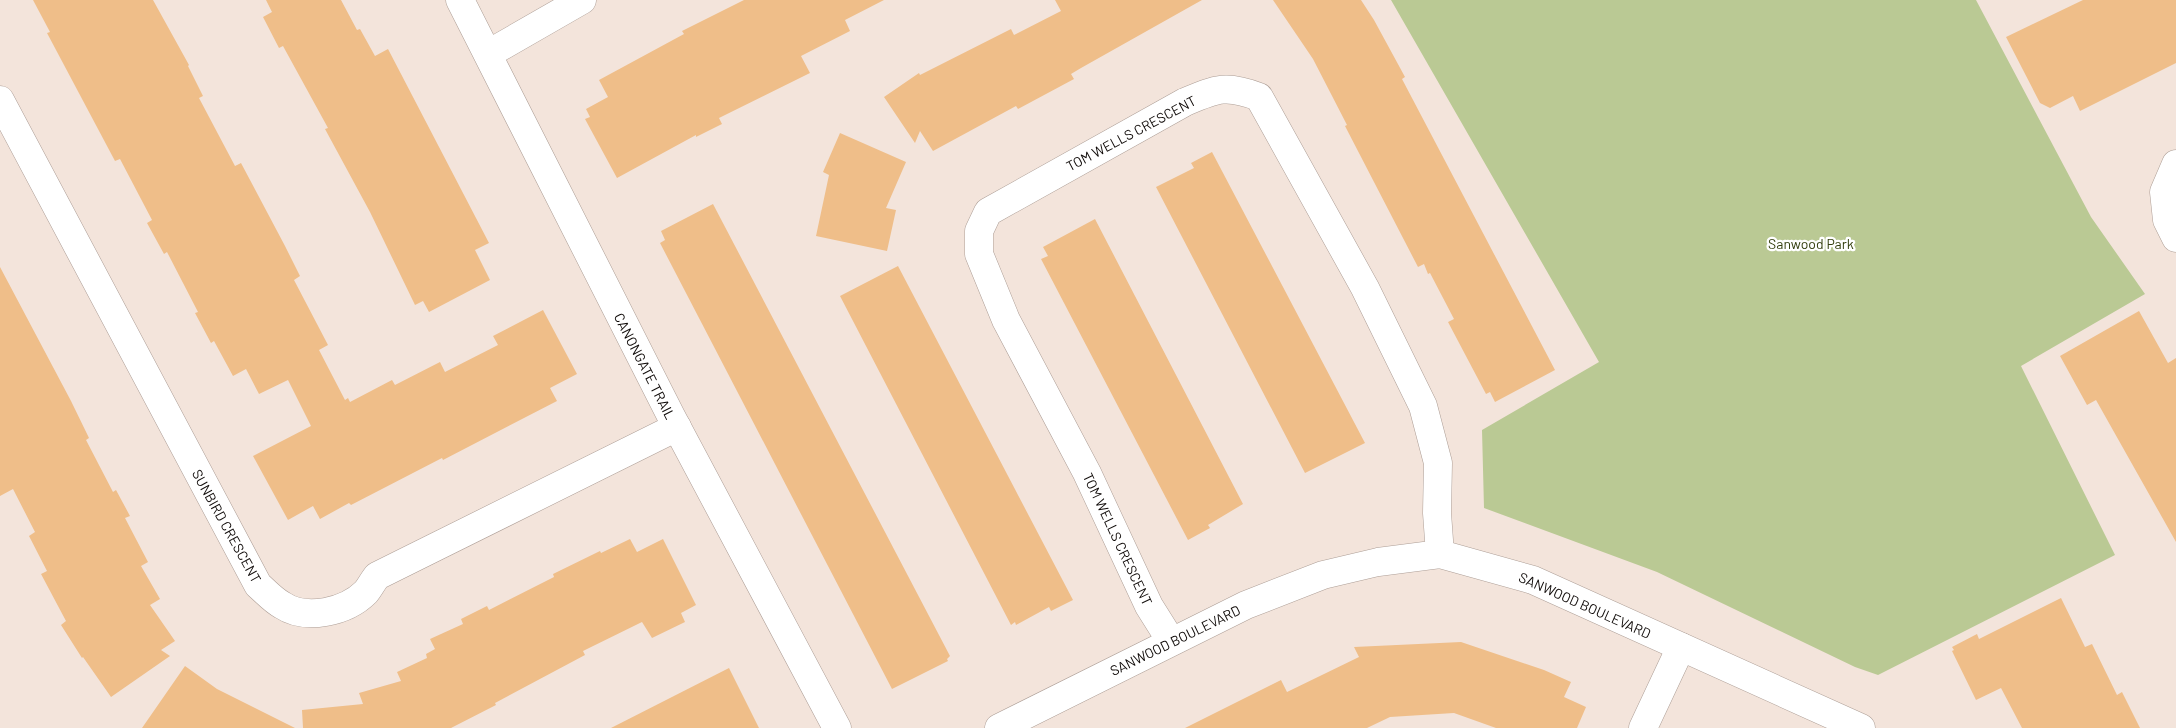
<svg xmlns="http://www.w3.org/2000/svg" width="2176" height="728" font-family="Barlow,sans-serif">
  <rect width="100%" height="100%" fill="#f3e4db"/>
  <polygon fill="#bac994" points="1391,0 1976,0 2091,217 2145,294 2021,366 2115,555 1878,675 1855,667 1657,572 1484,508 1482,430 1599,362"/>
  <g fill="#efbe89">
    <polygon points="33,0 153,0 189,65 188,66 203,96 199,98 235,166 241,163 285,246 300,276 294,280 328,345 319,350 345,400 348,398 350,402 392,380 395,385 440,362 445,372 498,345 493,336 543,310 577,374 550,388 557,401 443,460 442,458 351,505 349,503 320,519 313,506 288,520 253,456 311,426 288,380 259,394 246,369 233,376 214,341 211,343 195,313 198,312 167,252 164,254 147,223 152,220 120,159 115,161 47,33 50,32"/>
    <polygon points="266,0 341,0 357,30 360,29 375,56 388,49 489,243 475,250 490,280 429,312 423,301 415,305 370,212 325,129 328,128 283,46 279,48 263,17 272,12"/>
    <polygon points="744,0 884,0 845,20 850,31 801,56 810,73 719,118 722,124 696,137 696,135 617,178 585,119 590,117 586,109 608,97 599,80 684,34 682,31"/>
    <polygon points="1055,0 1202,0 1081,68 1071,74 1074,79 1018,109 1016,106 933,151 920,131 915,143 884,97 919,73 920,75 1011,29 1014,35 1061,11"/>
    <polygon points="1273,0 1361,0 1374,20 1405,77 1402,79 1555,370 1495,402 1490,392 1486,394 1448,322 1454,319 1430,273 1428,274 1424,264 1418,267 1345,126 1347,125 1313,59"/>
    <polygon points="2083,0 2176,0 2176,63 2080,111 2073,96 2050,108 2040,103 2006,37"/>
    <polygon points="840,133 906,162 886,208 896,210 887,251 816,236 829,175 823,172"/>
    <polygon points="1212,152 1365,443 1305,473 1156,187 1194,168 1191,163"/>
    <polygon points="713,204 950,656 947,659 948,661 892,689 660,243 665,240 661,231"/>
    <polygon points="1095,219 1243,504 1208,525 1210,528 1188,540 1041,259 1048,256 1043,247"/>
    <polygon points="898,266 1073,600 1051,611 1049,607 1016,625 1015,622 1011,625 840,296"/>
    <polygon points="0,267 71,401 89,438 86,440 113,492 116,490 130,516 125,518 148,562 141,566 160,599 150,605 175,641 161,650 170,656 111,697 83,657 82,658 61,625 66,621 41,574 47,571 29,536 35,532 13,489 0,496"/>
    <polygon points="2139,311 2168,363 2176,358 2176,542 2096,400 2087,405 2060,356"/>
    <polygon points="630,539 637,552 663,539 696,605 681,613 685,622 652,638 642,622 583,651 585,655 495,703 496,705 451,728 303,728 302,710 363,704 359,693 401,681 397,672 427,658 426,654 435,649 430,639 463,624 461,619 487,606 489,610 554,577 553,574 600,551 601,553"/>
    <polygon points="2061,598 2085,647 2092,644 2117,695 2122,692 2140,728 2022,728 2001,688 1976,700 1952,651 1954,650 1952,647 1977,634 1979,639"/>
    <polygon points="1461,642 1544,670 1571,682 1564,697 1586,707 1577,728 1496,728 1454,713 1390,717 1367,728 1185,728 1281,680 1287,692 1359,657 1354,647"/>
    <polygon points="185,666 217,689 295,728 142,728"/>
    <polygon points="729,668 759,728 611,728"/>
  </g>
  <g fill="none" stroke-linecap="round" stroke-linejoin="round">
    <defs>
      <g id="minor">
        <polyline points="460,0 671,416 837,728"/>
        <polyline points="488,54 582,0"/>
        <path d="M0,100L258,585C266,592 273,600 282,605C306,621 346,612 366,592C370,587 373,581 377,576L677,427"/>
        <polyline points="2176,164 2164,192 2167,220 2176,238"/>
        <path d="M1171,641L1149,606L1087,473L1006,320L979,254V231L988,212L1185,102C1216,89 1226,84 1259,97L1365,288L1423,406L1438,463L1437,513L1440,554"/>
        <polyline points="999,728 1246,605 1323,575 1378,562 1440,554 1533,580 1861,728"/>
        <polyline points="1643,728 1681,647"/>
      </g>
    </defs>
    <use href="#minor" stroke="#ad9e96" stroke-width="29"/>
    <use href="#minor" stroke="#fff" stroke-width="28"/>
  </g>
  <g text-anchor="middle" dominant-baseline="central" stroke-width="4.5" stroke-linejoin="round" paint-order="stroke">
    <g font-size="14" fill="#0f0a08" stroke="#fff">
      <text transform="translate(1131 133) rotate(-28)">TOM WELLS CRESCENT</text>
      <text transform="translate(645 366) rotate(63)">CANONGATE TRAIL</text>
      <text transform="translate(227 526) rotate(61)">SUNBIRD CRESCENT</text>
      <text transform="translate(1118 539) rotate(65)">TOM WELLS CRESCENT</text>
      <text transform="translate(1585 605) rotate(24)">SANWOOD BOULEVARD</text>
      <text transform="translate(1175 640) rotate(-26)">SANWOOD BOULEVARD</text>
    </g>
    <g font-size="14" fill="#343f0e" stroke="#fff">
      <text x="1811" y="243">Sanwood Park</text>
    </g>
  </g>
</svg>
